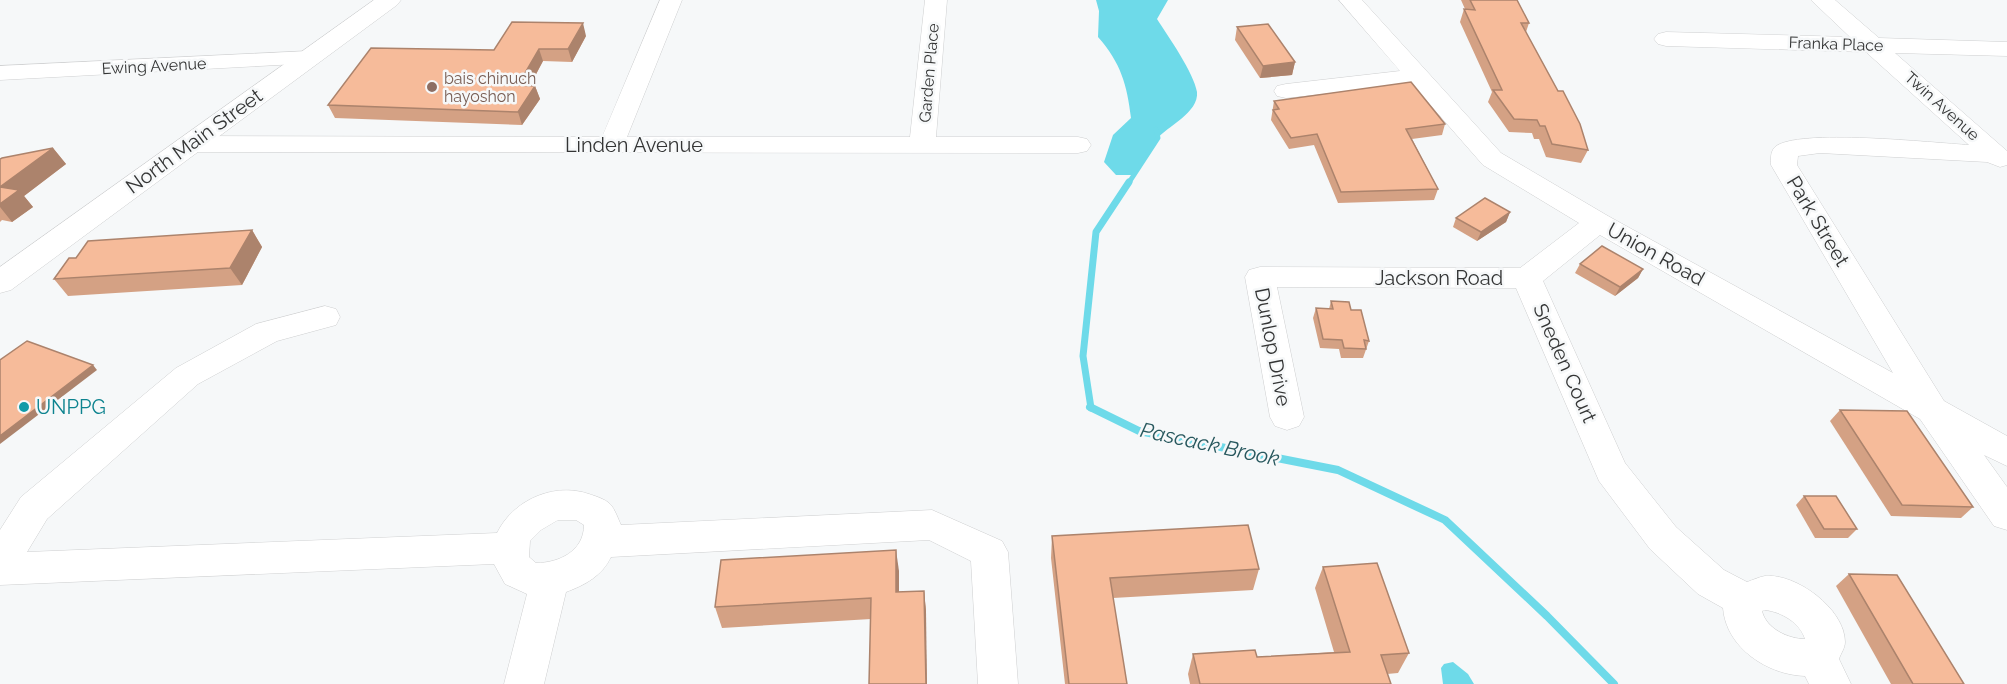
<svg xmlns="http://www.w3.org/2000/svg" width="2007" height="684" font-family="Raleway,sans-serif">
  <rect width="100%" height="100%" fill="#f6f8f9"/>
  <g fill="#6edae9">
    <path d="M1096,0H1168L1157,19C1168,36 1194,73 1197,92C1199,113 1167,126 1156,140C1148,151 1141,164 1133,175H1116L1104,162L1113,135L1131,118C1127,85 1121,63 1098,37L1099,11Z"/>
    <polygon points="1453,662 1468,674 1474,684 1443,684 1441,668 1444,664"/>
  </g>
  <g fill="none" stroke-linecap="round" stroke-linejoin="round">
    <polyline stroke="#6edae9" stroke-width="5" points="1128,184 1158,138 1156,129"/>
    <polyline stroke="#6edae9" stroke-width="7" points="1091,408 1083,356 1096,232 1129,182"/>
    <polyline stroke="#6edae9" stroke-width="8" points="1090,407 1139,431 1338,470 1445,520 1547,616 1614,684"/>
    <defs>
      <g id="minor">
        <polygon points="660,0 682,0 627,137 910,137 925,0 947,0 936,137 1078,137 1087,139 1091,145 1087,151 1078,153 190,152 181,150 177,144 181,138 190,136 602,137"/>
        <path d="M1339,0H1362L1501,153L1608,216L1893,373L1771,165C1771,159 1770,152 1775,147C1796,128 1935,143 1969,145L1866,52L1666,46L1658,44L1654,39L1658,34L1666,32L1850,37L1811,0H1835L1879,38L2007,42V56L1895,53L2007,151V165L2000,167L1987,162L1820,153L1798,156L1797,165L1944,401L2007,436V466L1984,455L2007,487V530L1994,526L1920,419L1600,235L1543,281L1625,463L1676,527L1724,570L1747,582C1753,580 1759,577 1765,576C1796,573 1845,609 1845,642C1845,648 1841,653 1839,659L1851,684H1809L1805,676C1768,675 1726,648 1723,608L1698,594L1650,549L1599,481L1516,288L1277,287L1304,417L1299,426L1287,430L1275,426L1270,417L1245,277L1249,270L1260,267L1520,268L1579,223L1483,165L1412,84L1286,98L1277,96L1274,91L1277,86L1286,84L1400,71ZM1765,610C1782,612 1800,623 1805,639C1789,639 1766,629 1762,611Z"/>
        <polygon points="308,51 316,53 320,58 316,63 0,80 0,66"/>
        <path d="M325,306L336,309L340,317L336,325L277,341L198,384L47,519L27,552L497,533C513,500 554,482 589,494C595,496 605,499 610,504C615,509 618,519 621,525L932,510L1002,541L1008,552L1018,684H978L971,561L929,540L611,557C602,576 585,585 566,592L544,684H504L527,594L505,584L494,564L0,585V530L21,497L176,368L256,324ZM558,520H576L584,525C584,551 559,563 536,563L529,557L530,541L541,530Z"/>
      </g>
      <polygon id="major" points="374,0 401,0 397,5 11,290 0,293 0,267"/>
    </defs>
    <use href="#minor" stroke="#cecfd0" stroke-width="1"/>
    <use href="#major" stroke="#cecfd0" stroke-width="1"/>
    <use href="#minor" fill="#fff" fill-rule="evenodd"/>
    <use href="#major" fill="#fff" fill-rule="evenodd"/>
  </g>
  <g fill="#d4a184">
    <polygon points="1461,0 1517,0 1529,23 1526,32 1588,150 1581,163 1546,157 1539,139 1534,139 1532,133 1509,132 1488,102 1492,92 1460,22 1464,9 1465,9"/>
    <polygon points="1237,27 1295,62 1292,75 1260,78 1235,40"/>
    <polygon points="586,36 572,62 543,61 530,86 535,86 540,99 522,125 335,118 328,105 494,50"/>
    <polygon points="1274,101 1445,124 1442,135 1412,139 1438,189 1434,200 1338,203 1314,145 1289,149 1271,120"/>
    <polygon points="53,148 66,164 24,196 33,207 12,222 2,220 0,222 0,159"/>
    <polygon points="1510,212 1506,222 1477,241 1453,227 1456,218"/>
    <polygon points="252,230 262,247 242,285 68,296 54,279 76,258"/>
    <polygon points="1580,264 1643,269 1638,278 1615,296 1575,273"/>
    <polygon points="1331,301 1351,310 1369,341 1363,358 1341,358 1339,349 1320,348 1313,318 1316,308 1329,309"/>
    <polygon points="1840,410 1973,507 1961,518 1891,516 1830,421"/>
    <polygon points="1804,496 1857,529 1848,538 1815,538 1796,505"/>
    <polygon points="1052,536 1259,569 1253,590 1113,598 1127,684 1065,684 1051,558"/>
    <polygon points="1323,567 1409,653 1398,673 1387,674 1391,684 1190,684 1188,674 1193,654 1257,657 1334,652 1315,588"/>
    <polygon points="899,571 899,592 924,591 926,611 871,619 722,628 715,607"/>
    <polygon points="1849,574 1964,684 1891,684 1836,586"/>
  </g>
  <g fill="#ac836c">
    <polygon points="583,23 586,36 572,62 568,49"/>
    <polygon points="539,49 543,61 523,98 518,85"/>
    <polygon points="1295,62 1292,75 1260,78 1263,66"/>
    <polygon points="535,86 540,99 522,125 518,112"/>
    <polygon points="53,148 66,164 24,196 33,207 12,222 0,207 0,187"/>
    <polygon points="1510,212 1506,222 1477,241 1481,232"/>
    <polygon points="252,230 262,247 242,285 230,268"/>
    <polygon points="1643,269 1638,278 1615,296 1620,287"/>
    <polygon points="93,365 97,370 0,444 0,436"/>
    <polygon points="896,550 899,571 899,613 896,592"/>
    <polygon points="924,591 926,611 927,684 926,684"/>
  </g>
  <g fill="#f6bb9a" stroke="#ac836c" stroke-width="1.5">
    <polygon points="1470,0 1517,0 1529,23 1521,23 1558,91 1563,91 1580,124 1588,150 1552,144 1545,126 1540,126 1537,120 1514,119 1493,90 1502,90 1464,9 1475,10"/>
    <polygon points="512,22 583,23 568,49 539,49 518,85 535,86 518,112 328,105 371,48 494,50"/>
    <polygon points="1268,24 1295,62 1263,66 1237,27"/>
    <polygon points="1411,82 1445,124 1406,129 1438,189 1341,192 1317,134 1291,138 1273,110 1279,109 1274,101"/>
    <polygon points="53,148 0,187 0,159 2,158"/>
    <polygon points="0,187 19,190 0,204"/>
    <polygon points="1485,198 1510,212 1481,232 1456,218"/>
    <polygon points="252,230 230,268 54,279 69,258 76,258 88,241"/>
    <polygon points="1602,246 1643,269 1620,287 1580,264"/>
    <polygon points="1331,301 1349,302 1351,310 1361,310 1369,341 1364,340 1366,349 1344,348 1342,340 1323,339 1316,308 1333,309"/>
    <polygon points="27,341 93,365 0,436 0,360"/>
    <polygon points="1840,410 1907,411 1973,507 1902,505"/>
    <polygon points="1804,496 1836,496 1857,529 1824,529"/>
    <polygon points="1248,525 1259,569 1110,578 1127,684 1069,684 1052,536"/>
    <polygon points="896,550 896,592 924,591 926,684 869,684 871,598 715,607 721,560"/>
    <polygon points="1377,563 1409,653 1381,655 1391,684 1200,684 1193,654 1255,650 1257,657 1350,652 1323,567"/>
    <polygon points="1849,574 1897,575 1964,684 1913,684"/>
  </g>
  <circle fill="#8d6e63" stroke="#f6f8f9" stroke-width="2" cx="432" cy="87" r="6"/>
  <circle fill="#0f9aa8" stroke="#f6f8f9" stroke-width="2" cx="24" cy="407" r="6"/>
  <g text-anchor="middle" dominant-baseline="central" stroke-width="5" stroke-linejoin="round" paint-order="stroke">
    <g font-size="16" fill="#343535" stroke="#f6f8f9">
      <text transform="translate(1836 44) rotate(2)">Franka Place</text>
      <text transform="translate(154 66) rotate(-3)">Ewing Avenue</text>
      <text transform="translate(929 73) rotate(-85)">Garden Place</text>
      <text transform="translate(1942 106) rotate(42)">Twin Avenue</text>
    </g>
    <g font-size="16" fill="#785e54" stroke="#f6f8f9" text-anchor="start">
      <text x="444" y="78">bais chinuch<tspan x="444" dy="18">hayoshon</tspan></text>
    </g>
    <g font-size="20" fill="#343535" stroke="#f6f8f9">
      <text transform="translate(194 141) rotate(-36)">North Main Street</text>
      <text x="634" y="145">Linden Avenue</text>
      <text transform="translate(1818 221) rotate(59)">Park Street</text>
      <text transform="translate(1656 254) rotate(29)">Union Road</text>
      <text x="1439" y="278">Jackson Road</text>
      <text transform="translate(1273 347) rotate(79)">Dunlop Drive</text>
      <text transform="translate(1565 363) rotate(66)">Sneden Court</text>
    </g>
    <g font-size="20" fill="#0d838f" stroke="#f6f8f9" text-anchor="start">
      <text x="36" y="407">UNPPG</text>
    </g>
    <g font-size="21" font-style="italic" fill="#28585e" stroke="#f6f8f9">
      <text transform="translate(1210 444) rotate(12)">Pascack Brook</text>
    </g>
  </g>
</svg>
